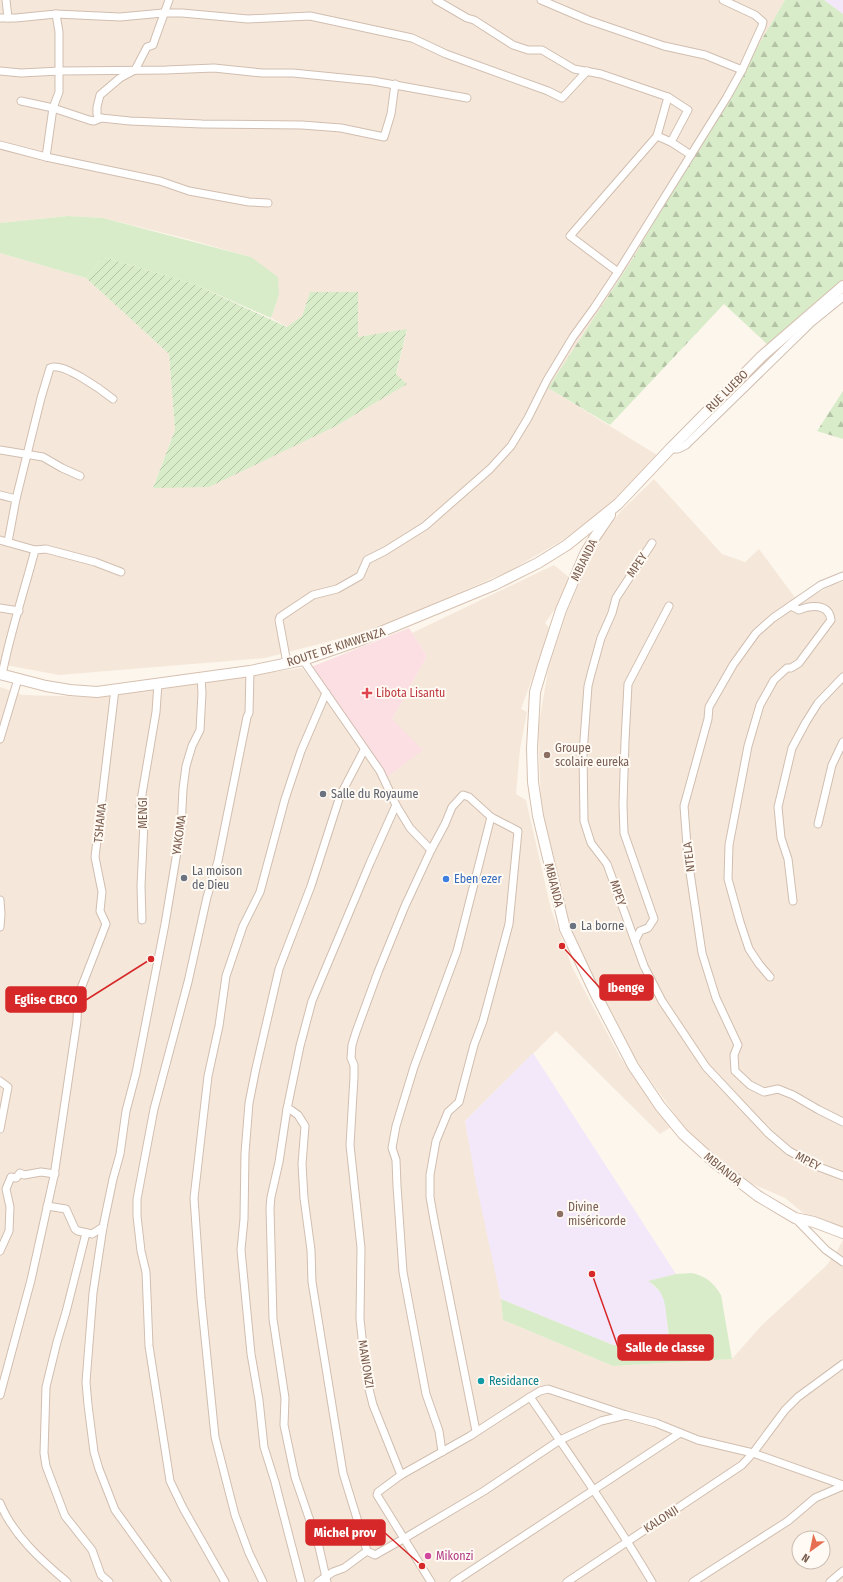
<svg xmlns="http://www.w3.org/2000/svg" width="843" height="1582" font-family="'Fira Sans Condensed',sans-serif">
  <defs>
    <pattern id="forest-firs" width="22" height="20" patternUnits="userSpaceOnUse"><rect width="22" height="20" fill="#d8ecc9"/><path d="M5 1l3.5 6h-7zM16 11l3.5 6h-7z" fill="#b4c2a5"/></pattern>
    <pattern id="garden-furrows" width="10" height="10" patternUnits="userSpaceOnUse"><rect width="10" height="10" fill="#d8ecc9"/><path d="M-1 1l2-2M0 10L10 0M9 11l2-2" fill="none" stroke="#b4c2a5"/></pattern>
  </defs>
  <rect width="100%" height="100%" fill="#fdf6ec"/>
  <g fill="#f5e8da" fill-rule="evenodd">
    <polygon points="0,0 785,0 630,263 548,388 657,455 634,482 615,500 563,540 509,571 383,626 338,639 265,658 59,675 0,664 0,253 86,278 169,354 175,430 153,487 336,426 406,384 396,375 407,330 358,337 358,292 310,292 302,316 288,327 271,318 279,295 251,257 184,238 103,218 68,216 0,223"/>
    <polygon points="654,479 722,554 745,562 759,549 799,603 836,583 843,582 843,1233 814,1222 785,1198 748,1182 716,1158 687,1131 640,1066 614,1024 566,919 554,867 541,802 538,729 549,665 568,609 596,545 620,512"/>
    <path d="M554,565L570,578L562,599L545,623L550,629L521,709L527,712L520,749L516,794L526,800L551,909L573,969L620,1057L671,1127L660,1134L556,1031L465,1121L501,1299L503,1320L613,1366L732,1359L761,1326L826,1266L838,1249L843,1240V1582H0V687L23,695L95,697L302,668L387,778L392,719L427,656L412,633ZM799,1538H823V1562H799Z"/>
  </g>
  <g fill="#f3e8fa">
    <polygon points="824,0 843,0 843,14"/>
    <polygon points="533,1053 676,1274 649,1281 661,1293 665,1300 669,1343 613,1345 501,1299 476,1183 465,1121"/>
  </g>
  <polygon fill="#fbdfe3" points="409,628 427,656 392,719 423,750 386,778 311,667"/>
  <g fill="#d8ecc9">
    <polygon points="68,216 103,218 251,257 278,277 279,295 271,318 194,284 103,257 86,278 0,253 0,223"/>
    <path d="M692,1273C707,1277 713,1282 721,1295L732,1359L613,1366L503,1320L501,1299L613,1345L669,1343C669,1336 668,1329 667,1321C665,1302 665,1292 648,1281L676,1274Z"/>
  </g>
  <g fill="url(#forest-firs)">
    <polygon points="785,0 824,0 843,14 843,280 769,346 724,304 610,425 548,388 630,263"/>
    <polygon points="843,391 843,439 817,431"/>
  </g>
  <polygon fill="url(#garden-furrows)" points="103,257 194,284 287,327 302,316 310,292 358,292 358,337 407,329 396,374 407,384 336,426 209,487 153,488 175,430 169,354 86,278"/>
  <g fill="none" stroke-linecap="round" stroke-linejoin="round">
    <defs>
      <g id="street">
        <polyline points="6,0 8,18"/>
        <polyline points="436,0 467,18 474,20 513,45 528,50 542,50 574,69 601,74 668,97 688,110 671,142 691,155"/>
        <polyline points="541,0 588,20 664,46 705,55 742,70"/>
        <polyline points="0,18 16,18 56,14 120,17 163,13 182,13 248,19 310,16 412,38 446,54 548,91 562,98 587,71"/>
        <polyline points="0,71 21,73 60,71 166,70 214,68 262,73 293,73 373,81 467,98"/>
        <polyline points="21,101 53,108 89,120 94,121 101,118 130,121 202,124 302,125 341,128 384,137 391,114 395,84"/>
        <polyline points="101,118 98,117 97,114 97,107 100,95 120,78 135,70 147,47 153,45 155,39 169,0"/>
        <polyline points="657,136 671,142"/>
        <polyline points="0,145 46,157 160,181 189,191 249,202 268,203"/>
        <polyline points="46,157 53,108 59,92 59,32 56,14"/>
        <polyline points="618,272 570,236 657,136 668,97"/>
        <polyline points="670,449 678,449 686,445 812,322 843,297"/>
        <polyline points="0,450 43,457 62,468 80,476"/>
        <polyline points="0,495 16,499"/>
        <polyline points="0,540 35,550 46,549 95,562 121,572"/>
        <path d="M8,542L16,499L41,398L50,368C62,361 103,391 113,399"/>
        <polyline points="652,543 616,598 612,613 601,638 591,674 588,686 583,753 584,821 591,843 607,864 644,966 662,1001 706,1067 768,1133 789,1151 819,1167 843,1176"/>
        <polyline points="843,576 821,585 773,618 756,633 733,665 709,707 708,719 684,806 688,859 702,953 716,998 738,1045 734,1055 735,1071 750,1085 764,1092 778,1089 793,1095 819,1110 843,1122"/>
        <polyline points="0,608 19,611"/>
        <polyline points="303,660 380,771 396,805 410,828 431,850"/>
        <polyline points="287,663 279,620 280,617 313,595 337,589 360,576 367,560 385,551 425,526 490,469 511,446 528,418 547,380 573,337 594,308 618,272 727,97 742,70 762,26 763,22 755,15 723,0"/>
        <path d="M2,675C10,633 24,592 35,550"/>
        <polyline points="0,739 18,679"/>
        <polyline points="818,824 832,765 843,742"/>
        <polyline points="0,900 1,914 0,927"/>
        <polyline points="793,901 788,859 781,838 778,807 792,748 806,722 818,703 843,677"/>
        <polyline points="142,920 141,886 144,822 143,814 140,806 156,712 158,683"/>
        <polyline points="635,941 640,931 648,928 654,919 624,833 623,805 625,741 628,684 669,606"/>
        <path d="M770,977L759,964L749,949L740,922L728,879L729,845L748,746L760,705L774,680L787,668H791L799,663L831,620C829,603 810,605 799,610L791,606"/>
        <polyline points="0,1081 8,1087 0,1129"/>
        <polyline points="287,1109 291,1110 298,1115 305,1126 302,1164 304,1198 311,1250 312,1282 343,1473 367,1551 375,1555 405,1538 484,1491 560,1440 601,1421 626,1415"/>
        <polyline points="47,1206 66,1209 75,1229 78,1231 92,1234 103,1227"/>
        <polyline points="795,1218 826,1250 843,1262"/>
        <polyline points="86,1233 66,1312 57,1342 46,1387 44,1453 46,1466 65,1516 92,1550 101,1575 109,1582"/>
        <polyline points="0,1251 9,1231 10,1207 6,1189 11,1177 16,1178 20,1173 24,1175 41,1172 55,1174"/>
        <polyline points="0,1395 31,1280 54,1176 77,1021 78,996 106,924 100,911 102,892 95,857 115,689"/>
        <path d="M530,1397C572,1458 614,1518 652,1582"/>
        <polyline points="442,1452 439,1431 426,1394 403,1272 397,1186 396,1160 392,1148 396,1126 414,1067 457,951 491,817"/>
        <polyline points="401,1475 373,1405 368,1385 365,1365 360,1319 361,1248 350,1145 354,1077 354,1065 351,1058 352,1045 356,1032 378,972 405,906 431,850 445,824 452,807 463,795 469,797 491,817 518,831 509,924 483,1021 474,1045 459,1102 448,1112 436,1141 430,1175 430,1197 434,1220 476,1431"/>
        <path d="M0,1503C13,1535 41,1560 67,1582"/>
        <polyline points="167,1582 115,1510 99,1469 94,1452 88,1405 86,1382 93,1293 103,1227 113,1179 120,1154 126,1111 136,1073 165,924 181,828 183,789 186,766 192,746 200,730 202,693 201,678"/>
        <polyline points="225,1582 183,1508 170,1481 149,1346 146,1272 141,1251 137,1216 137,1199 154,1109 188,982 207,897 218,861 247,717 249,713 250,671"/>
        <polyline points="263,1582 249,1553 235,1515 215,1437 201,1298 194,1198 208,1076 219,1026 226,976 243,926 260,892 285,799 301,751 326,693"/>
        <polyline points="301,1582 275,1482 264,1447 259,1400 251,1354 241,1250 244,1219 245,1153 249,1103 256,1068 279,969 311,886 340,796 364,750"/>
        <polyline points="318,1582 333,1572 344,1568 367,1551"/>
        <polyline points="327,1582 319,1547 295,1477 284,1425 285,1398 273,1319 270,1208 271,1197 279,1162 287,1109 300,1046 312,1001 370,863 396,805"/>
        <polyline points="431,1582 377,1495 378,1492 401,1475 470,1436 530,1397 540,1391 548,1389 626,1415 656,1423 698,1440 753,1453 843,1485"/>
        <polyline points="454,1582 680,1433"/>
        <polyline points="567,1582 742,1465 753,1453 785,1410 798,1397 843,1364"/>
        <polyline points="693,1582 788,1521 815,1498 843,1486"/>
        <polyline points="830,1582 843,1571"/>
      </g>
      <g id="secondary">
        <polyline points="610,515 595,537 585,554 561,610 543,665 535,692 532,748 533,782 538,816 565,929 595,993 633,1066 660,1106 683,1134 715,1163 758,1196 795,1218 814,1222 843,1233"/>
        <polyline points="0,674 46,686 70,690 97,692 250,671 303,660 361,640 494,585 538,563 567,545 618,504 670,449 762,356 843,286"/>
      </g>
    </defs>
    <use href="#street" stroke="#d1beb0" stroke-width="9"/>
    <use href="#secondary" stroke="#d6c0b0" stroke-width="12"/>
    <use href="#street" stroke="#fff" stroke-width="7"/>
    <use href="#secondary" stroke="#fff" stroke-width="10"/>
  </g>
  <path fill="#e0444e" stroke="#fffaf3" stroke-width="1.5" d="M365 687h4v4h4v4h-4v4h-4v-4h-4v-4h4z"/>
  <g fill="#8d6e63" stroke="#fffaf3" stroke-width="1.5">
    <circle cx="547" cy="755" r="4"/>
    <circle cx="560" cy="1214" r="4"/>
  </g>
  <g fill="#6b7280" stroke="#fffaf3" stroke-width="1.5">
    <circle cx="323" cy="794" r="4"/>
    <circle cx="184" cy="878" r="4"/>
    <circle cx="573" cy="926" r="4"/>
  </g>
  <circle fill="#3f7fe0" stroke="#fffaf3" stroke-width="1.5" cx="446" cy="879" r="4"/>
  <circle fill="#0f9aa8" stroke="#fffaf3" stroke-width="1.5" cx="481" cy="1381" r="4"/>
  <circle fill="#d1479c" stroke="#fffaf3" stroke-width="1.5" cx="428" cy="1556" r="4"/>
  <g text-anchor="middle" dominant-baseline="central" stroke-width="4" stroke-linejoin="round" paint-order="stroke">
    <g font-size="12" fill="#7a5c4d" stroke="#fffaf3">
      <text transform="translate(727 391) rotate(-45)">RUE LUEBO</text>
      <text transform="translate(584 560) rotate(-64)">MBIANDA</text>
      <text transform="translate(637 565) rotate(-56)">MPEY</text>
      <text transform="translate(336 647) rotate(-18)">ROUTE DE KIMWENZA</text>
      <text transform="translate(143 813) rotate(-90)">MENGI</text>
      <text transform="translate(100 823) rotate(-84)">TSHAMA</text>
      <text transform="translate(179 835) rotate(-82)">YAKOMA</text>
      <text transform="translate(689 857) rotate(-97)">NTELA</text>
      <text transform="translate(554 885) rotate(76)">MBIANDA</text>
      <text transform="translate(618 893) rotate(71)">MPEY</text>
      <text transform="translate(808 1161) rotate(27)">MPEY</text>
      <text transform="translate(723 1169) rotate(39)">MBIANDA</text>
      <text transform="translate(366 1364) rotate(81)">MANIONZI</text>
      <text transform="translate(661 1519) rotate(-33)">KALONJI</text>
    </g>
    <g font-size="12" fill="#be3a42" stroke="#fffaf3" text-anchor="start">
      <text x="376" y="693">Libota Lisantu</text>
    </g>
    <g font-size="12" fill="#785e54" stroke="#fffaf3" text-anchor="start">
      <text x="555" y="748">Groupe<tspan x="555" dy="14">scolaire eureka</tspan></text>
      <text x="568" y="1207">Divine<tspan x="568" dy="14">miséricorde</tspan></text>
    </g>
    <g font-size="12" fill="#5b616d" stroke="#fffaf3" text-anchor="start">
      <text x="331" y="794">Salle du Royaume</text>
      <text x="192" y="871">La moison<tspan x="192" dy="14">de Dieu</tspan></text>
      <text x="581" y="926">La borne</text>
    </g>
    <g font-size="12" fill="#366cbe" stroke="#fffaf3" text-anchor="start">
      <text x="454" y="879">Eben ezer</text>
    </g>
    <g font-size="12" fill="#0d838f" stroke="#fffaf3" text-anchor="start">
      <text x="489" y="1381">Residance</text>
    </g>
    <g font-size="12" fill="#b23c85" stroke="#fffaf3" text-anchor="start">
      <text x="436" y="1556">Mikonzi</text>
    </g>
  </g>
  <path fill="none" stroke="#d62828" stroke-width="1.5" d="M562 946L600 988M151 959L86 1000M592 1274L618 1347M422 1566L385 1533"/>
  <g fill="#d62828" stroke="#fffaf3" stroke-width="1.5">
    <circle cx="562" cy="946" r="4"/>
    <circle cx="151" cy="959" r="4"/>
    <circle cx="592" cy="1274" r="4"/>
    <circle cx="422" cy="1566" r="4"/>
  </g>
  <g fill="#d62828" stroke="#d62828" stroke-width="1.5">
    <rect x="600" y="975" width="53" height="25" rx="4"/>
    <rect x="6" y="987" width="80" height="25" rx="4"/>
    <rect x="618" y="1335" width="95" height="25" rx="4"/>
    <rect x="306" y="1520" width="79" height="25" rx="4"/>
  </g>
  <g font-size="13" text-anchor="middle" font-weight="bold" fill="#fff">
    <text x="626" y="992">Ibenge</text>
    <text x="46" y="1004">Eglise CBCO</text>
    <text x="665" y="1352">Salle de classe</text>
    <text x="345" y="1537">Michel prov</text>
  </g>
  <g transform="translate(811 1550) rotate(213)"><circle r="19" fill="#fffaf3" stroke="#cabbb1"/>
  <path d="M0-3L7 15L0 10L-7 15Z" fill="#e76f51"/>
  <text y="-6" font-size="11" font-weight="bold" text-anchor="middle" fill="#7a5c4d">N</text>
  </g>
</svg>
